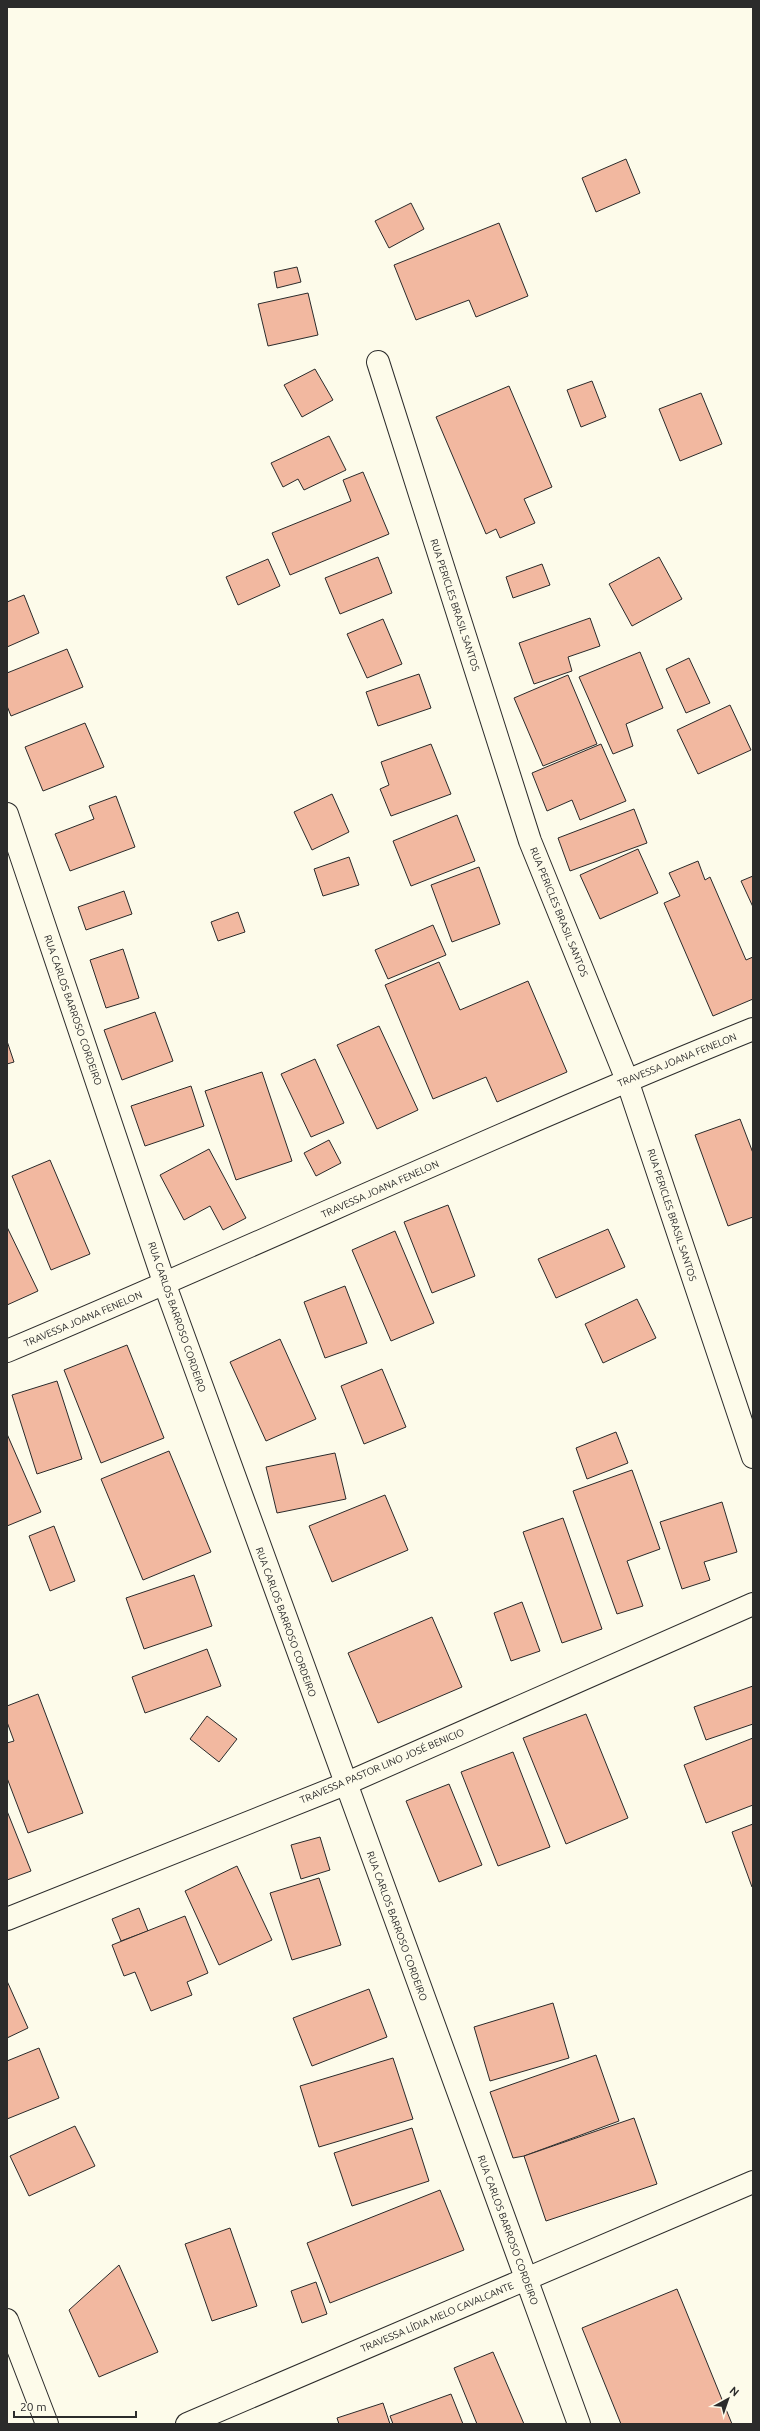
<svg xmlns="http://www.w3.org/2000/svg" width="760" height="2431" font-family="Ubuntu,sans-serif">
  <rect width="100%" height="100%" fill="#fdfbea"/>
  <g fill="#f2b8a0" stroke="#2b2b2b">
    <polygon points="626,159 640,193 596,212 582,178"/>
    <polygon points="411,203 424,229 389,248 375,221"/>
    <polygon points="499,223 528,296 476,317 469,300 416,320 394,265"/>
    <polygon points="297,267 301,282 277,288 274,272"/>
    <polygon points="308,293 318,335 268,346 258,304"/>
    <polygon points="315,369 333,400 302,417 284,385"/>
    <polygon points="592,381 606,417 581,427 567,390"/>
    <polygon points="509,386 552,487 524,499 535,523 500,538 496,529 486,534 436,417"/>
    <polygon points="701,393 722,444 680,461 659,409"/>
    <polygon points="329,436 346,470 304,490 298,479 283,487 271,463"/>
    <polygon points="363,472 389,534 290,575 272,533 351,501 343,480"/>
    <polygon points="378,557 392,593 340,614 325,578"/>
    <polygon points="659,557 682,599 632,626 609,584"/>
    <polygon points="268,559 280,586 238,605 226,577"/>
    <polygon points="542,564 550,585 513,598 506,577"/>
    <polygon points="24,595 39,633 7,647 7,602"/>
    <polygon points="590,618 600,646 568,657 572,671 534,684 519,643"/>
    <polygon points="383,619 402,664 367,678 347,634"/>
    <polygon points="67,649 83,687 11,716 7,706 7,673"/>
    <polygon points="640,652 663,708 626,724 633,746 613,754 579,677"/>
    <polygon points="689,658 710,703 686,713 666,669"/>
    <polygon points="419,674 431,708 378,726 366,692"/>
    <polygon points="568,675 597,744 543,766 514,698"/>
    <polygon points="730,705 751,750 698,774 677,730"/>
    <polygon points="85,723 104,767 43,791 25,747"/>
    <polygon points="431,744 451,794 391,816 380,789 389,785 381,762"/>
    <polygon points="601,744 626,801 580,820 572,800 547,811 532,773"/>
    <polygon points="332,794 349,832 312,850 294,812"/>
    <polygon points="116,796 135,847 70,871 55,834 94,819 89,806"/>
    <polygon points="634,809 647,843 570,871 558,838"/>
    <polygon points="457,815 475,861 411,886 393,841"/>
    <polygon points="638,849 658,893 600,919 580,875"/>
    <polygon points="349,857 359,885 323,896 314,869"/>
    <polygon points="698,861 705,880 710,877 746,960 753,957 753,999 713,1016 664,903 680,896 669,873"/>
    <polygon points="479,867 500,924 452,942 431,885"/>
    <polygon points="753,876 753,907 741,881"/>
    <polygon points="124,891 132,914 86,930 78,907"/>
    <polygon points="238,912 245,932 218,941 211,922"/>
    <polygon points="433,925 446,955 388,979 375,950"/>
    <polygon points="123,949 139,998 106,1008 90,960"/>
    <polygon points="439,962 460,1010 528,981 567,1072 497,1102 486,1077 433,1099 385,985"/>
    <polygon points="155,1012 173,1061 122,1080 104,1030"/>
    <polygon points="379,1026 418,1110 377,1129 337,1045"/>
    <polygon points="7,1041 14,1062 7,1064"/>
    <polygon points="315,1059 344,1123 311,1137 281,1074"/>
    <polygon points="262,1072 292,1161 236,1180 205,1091"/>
    <polygon points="191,1086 204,1126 145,1146 131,1106"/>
    <polygon points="740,1119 753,1153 753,1217 728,1226 695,1135"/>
    <polygon points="329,1140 341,1163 316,1176 304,1153"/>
    <polygon points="209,1149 246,1218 223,1230 210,1206 184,1220 160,1175"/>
    <polygon points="50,1160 90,1254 51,1270 12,1176"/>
    <polygon points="448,1205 475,1276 432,1293 404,1222"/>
    <polygon points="7,1227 38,1291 7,1305"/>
    <polygon points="608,1229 625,1267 556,1298 538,1259"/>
    <polygon points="395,1231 434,1323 391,1341 352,1250"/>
    <polygon points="345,1286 367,1343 325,1358 304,1302"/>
    <polygon points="637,1299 656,1338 603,1363 585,1324"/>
    <polygon points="280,1339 316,1419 266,1441 230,1362"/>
    <polygon points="127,1345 164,1438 101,1463 64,1370"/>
    <polygon points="382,1369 406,1427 364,1444 341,1386"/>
    <polygon points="57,1381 82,1459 37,1474 12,1395"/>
    <polygon points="616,1432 628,1463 587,1479 576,1448"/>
    <polygon points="7,1434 41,1512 7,1526"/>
    <polygon points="169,1451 211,1552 143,1580 101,1479"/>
    <polygon points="335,1453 346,1499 277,1513 266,1467"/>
    <polygon points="632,1470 660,1549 627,1561 643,1606 617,1614 573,1491"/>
    <polygon points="385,1495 408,1550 332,1582 309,1526"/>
    <polygon points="722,1502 737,1552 704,1562 710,1580 682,1589 660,1522"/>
    <polygon points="563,1518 602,1629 562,1643 523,1532"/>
    <polygon points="54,1526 75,1581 50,1591 29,1536"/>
    <polygon points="194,1575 212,1626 144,1649 126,1598"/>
    <polygon points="522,1602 540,1651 511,1661 494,1613"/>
    <polygon points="432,1617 462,1687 378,1723 348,1653"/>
    <polygon points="207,1649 221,1686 145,1713 132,1677"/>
    <polygon points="753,1686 753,1724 706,1740 694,1707"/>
    <polygon points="38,1694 83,1813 28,1833 7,1778 7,1743 14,1741 7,1722 7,1706"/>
    <polygon points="586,1714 628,1818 566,1844 523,1738"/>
    <polygon points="207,1716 237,1739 219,1762 190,1739"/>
    <polygon points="753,1738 753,1805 706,1823 684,1765"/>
    <polygon points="513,1752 550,1847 498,1866 461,1772"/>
    <polygon points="449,1784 482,1865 439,1882 406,1801"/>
    <polygon points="7,1811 31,1871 7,1880"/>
    <polygon points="753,1824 753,1886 752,1887 732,1832"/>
    <polygon points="320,1837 330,1870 301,1879 291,1845"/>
    <polygon points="237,1866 272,1940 219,1965 185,1891"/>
    <polygon points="319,1878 341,1945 292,1960 270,1893"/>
    <polygon points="139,1908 148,1931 121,1941 112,1919"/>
    <polygon points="185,1916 208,1973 187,1982 192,1995 151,2011 135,1972 124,1976 112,1945"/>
    <polygon points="7,1981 28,2028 7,2038"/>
    <polygon points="369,1989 387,2037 312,2066 293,2018"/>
    <polygon points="553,2003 569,2058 490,2081 474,2027"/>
    <polygon points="39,2048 59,2098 7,2119 7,2061"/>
    <polygon points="596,2055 619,2121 524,2156 513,2158 490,2092"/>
    <polygon points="393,2058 413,2119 319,2147 300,2086"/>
    <polygon points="634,2118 657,2184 546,2221 524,2156"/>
    <polygon points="75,2126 95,2166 29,2196 10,2156"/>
    <polygon points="412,2128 429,2181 352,2206 334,2153"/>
    <polygon points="440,2190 464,2250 330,2303 307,2243"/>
    <polygon points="230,2228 257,2306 212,2321 185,2244"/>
    <polygon points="119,2265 158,2352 99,2377 69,2310"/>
    <polygon points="316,2282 327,2314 302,2323 291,2291"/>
    <polygon points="677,2289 732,2424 621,2424 582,2328"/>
    <polygon points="493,2352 524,2424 477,2424 454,2368"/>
    <polygon points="451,2394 463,2424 393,2424 390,2416"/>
    <polygon points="383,2403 390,2424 339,2424 337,2418"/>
  </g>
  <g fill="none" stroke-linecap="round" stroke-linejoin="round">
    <defs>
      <g id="minor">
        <polyline points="378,362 530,841 627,1080 753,1457"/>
        <polyline points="7,814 165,1285 579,2424"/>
        <path d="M7,1351C257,1246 502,1130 753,1029"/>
        <polyline points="7,1919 345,1784 753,1604"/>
        <polyline points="7,2320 47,2424"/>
        <polyline points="187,2424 753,2182"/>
      </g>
    </defs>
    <use href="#minor" stroke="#2b2b2b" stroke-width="24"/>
    <use href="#minor" stroke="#fdfbea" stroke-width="22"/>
  </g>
  <g text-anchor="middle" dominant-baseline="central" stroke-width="3" stroke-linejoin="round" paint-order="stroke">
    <g font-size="10" fill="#2b2b2b" stroke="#fdfbea">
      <text transform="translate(455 605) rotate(72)">RUA PERICLES BRASIL SANTOS</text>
      <text transform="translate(559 912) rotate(68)">RUA PERICLES BRASIL SANTOS</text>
      <text transform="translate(73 1010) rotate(71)">RUA CARLOS BARROSO CORDEIRO</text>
      <text transform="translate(677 1060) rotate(-22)">TRAVESSA JOANA FENELON</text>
      <text transform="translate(380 1189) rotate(-24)">TRAVESSA JOANA FENELON</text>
      <text transform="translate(672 1215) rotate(72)">RUA PERICLES BRASIL SANTOS</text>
      <text transform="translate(177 1317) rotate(71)">RUA CARLOS BARROSO CORDEIRO</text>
      <text transform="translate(83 1319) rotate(-23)">TRAVESSA JOANA FENELON</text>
      <text transform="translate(286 1622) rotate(70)">RUA CARLOS BARROSO CORDEIRO</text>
      <text transform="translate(382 1766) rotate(-23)">TRAVESSA PASTOR LINO JOSÉ BENICIO</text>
      <text transform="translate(397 1926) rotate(70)">RUA CARLOS BARROSO CORDEIRO</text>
      <text transform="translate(508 2230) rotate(70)">RUA CARLOS BARROSO CORDEIRO</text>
      <text transform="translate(437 2317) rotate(-23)">TRAVESSA LÍDIA MELO CAVALCANTE</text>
    </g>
  </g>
  <rect width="760" height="2431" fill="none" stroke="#2b2b2b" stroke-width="16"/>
  <g transform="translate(728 2399) rotate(40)" stroke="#fdfbea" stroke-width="3" paint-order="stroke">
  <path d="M0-3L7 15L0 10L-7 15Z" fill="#2b2b2b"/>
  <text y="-6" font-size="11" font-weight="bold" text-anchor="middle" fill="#2b2b2b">N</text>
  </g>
  <path d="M14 2411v6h122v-6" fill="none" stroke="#2b2b2b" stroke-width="2"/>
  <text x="20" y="2411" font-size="12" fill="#2b2b2b" stroke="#fdfbea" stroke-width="3" paint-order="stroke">20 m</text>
</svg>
